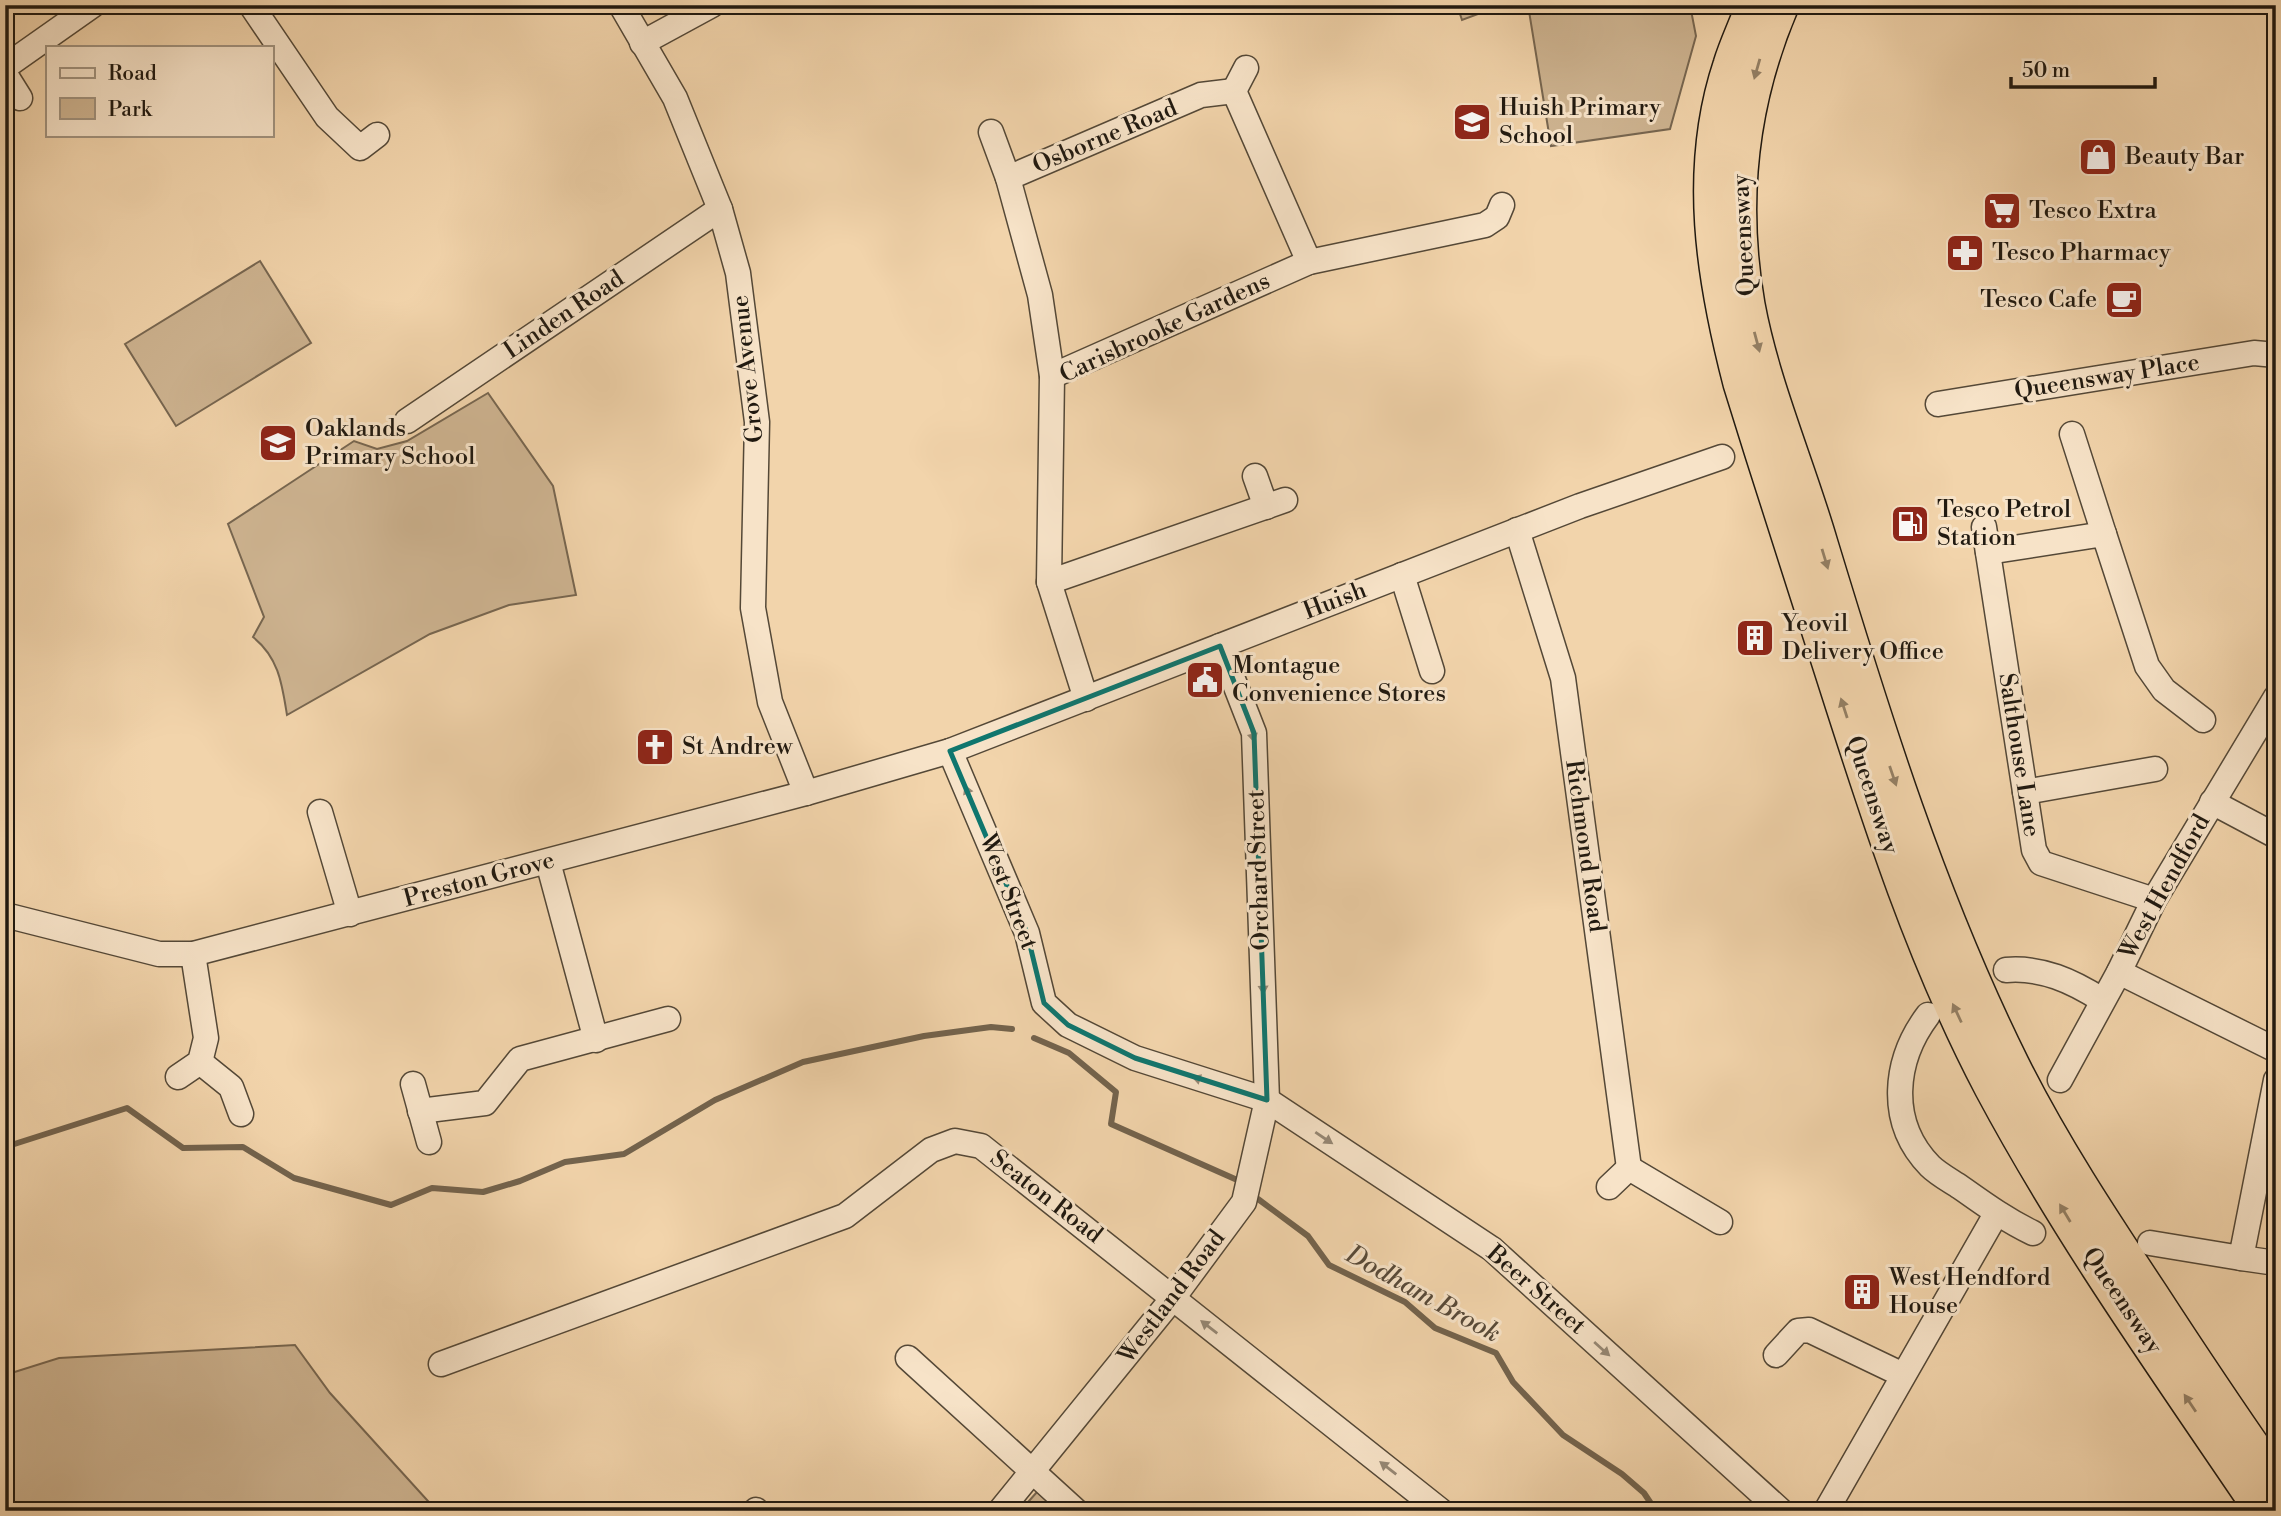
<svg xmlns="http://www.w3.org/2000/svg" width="2281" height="1516" font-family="'Libre Bodoni',serif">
  <rect width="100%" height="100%" fill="#f2d4ab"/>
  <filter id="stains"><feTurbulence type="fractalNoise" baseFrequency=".00286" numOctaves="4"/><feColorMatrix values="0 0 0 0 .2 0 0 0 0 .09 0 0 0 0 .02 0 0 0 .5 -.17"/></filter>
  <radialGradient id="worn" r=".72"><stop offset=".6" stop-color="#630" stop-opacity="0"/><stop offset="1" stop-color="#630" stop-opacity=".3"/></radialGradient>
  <g fill="#ceb491" stroke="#776650" stroke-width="2">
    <polygon points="1457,5 1502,5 1462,20"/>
    <polygon points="1528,5 1690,5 1696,36 1670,129 1551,146"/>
    <polygon points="260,261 311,343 176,426 125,344"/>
    <path d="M488,393L553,486L576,595L509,605L430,634L287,715C282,684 279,658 253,637L264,617L228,524L354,441L377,449L407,441Z"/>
    <polygon points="295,1345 330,1393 437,1511 5,1511 5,1375 59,1358"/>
    <polygon points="1037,1492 1059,1511 1020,1511"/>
  </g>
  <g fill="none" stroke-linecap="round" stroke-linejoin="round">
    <g stroke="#73634d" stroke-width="6">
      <polyline points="1034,1038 1069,1053 1116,1092 1111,1124 1235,1179"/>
      <polyline points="5,1147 127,1108 183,1148 243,1147 294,1178 391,1205 432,1188 483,1192 520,1181 565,1162 624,1154 715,1100 803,1062 924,1036 991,1027 1012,1029"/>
      <polyline points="1258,1199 1308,1236 1329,1265 1405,1302 1435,1328 1496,1353 1513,1382 1563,1435 1622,1474 1644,1493 1656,1511"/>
    </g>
    <defs>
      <g id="minor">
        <polyline points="251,5 327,117 360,148 377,135"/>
        <polyline points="621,5 675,98 720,209 738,273 757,422 753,608 770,702 806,793"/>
        <polyline points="642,43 712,5"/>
        <polyline points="5,67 93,5"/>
        <polyline points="5,74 20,98"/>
        <polyline points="1234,91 1309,262"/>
        <polyline points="1234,91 1246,68"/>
        <polyline points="991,132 1008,178 1040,295 1052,376 1049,582 1086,699"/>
        <polyline points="1008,178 1201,95 1234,91"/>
        <polyline points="1052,376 1309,262 1485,225 1497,217 1502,205"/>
        <polyline points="1938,404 2254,353 2276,355"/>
        <polyline points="407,421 720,209"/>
        <polyline points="2072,434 2104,534"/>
        <polyline points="1255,476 1266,507"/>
        <polyline points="1984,527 2034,850 2041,863 2154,900"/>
        <polyline points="1517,530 1563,678 1629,1168"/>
        <polyline points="1988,552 2104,534 2147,666 2164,690 2203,720"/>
        <polyline points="1402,575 1432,671"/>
        <polyline points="1049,582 1285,500"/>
        <polyline points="950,751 1027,933 1044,1003 1068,1025 1135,1058 1267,1100 1492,1249 1781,1511"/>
        <polyline points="2025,792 2155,769"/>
        <polyline points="2212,802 2276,836"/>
        <polyline points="320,812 350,914"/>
        <polyline points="548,862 596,1040"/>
        <polyline points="5,915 159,954 193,954 806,793 950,751 1580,506 1722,457"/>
        <path d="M2006,970C2042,967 2072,981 2102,1000"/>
        <polyline points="2119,972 2276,1050"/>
        <path d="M1928,1015C1894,1060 1887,1122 1930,1166C1938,1174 1951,1181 1960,1187C1984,1204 2006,1220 2033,1233"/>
        <polyline points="200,1062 231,1087 241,1114"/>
        <polyline points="178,1077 200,1062 206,1038 193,954"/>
        <polyline points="2060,1080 2119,972 2154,900 2276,697"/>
        <polyline points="413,1084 429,1142"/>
        <polyline points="420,1111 485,1103 520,1059 668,1019"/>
        <polyline points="1629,1168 1720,1222"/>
        <polyline points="1609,1187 1629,1168"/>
        <polyline points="2150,1243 2241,1258 2276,1080"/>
        <polyline points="2241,1258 2276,1263"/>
        <polyline points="1776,1355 1798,1331 1809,1330 1903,1375"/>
        <polyline points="908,1358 1076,1511"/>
        <polyline points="441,1364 845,1216 931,1150 955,1141 981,1146 1441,1511"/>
        <polyline points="756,1510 757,1511"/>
        <polyline points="1000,1511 1173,1298 1244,1202 1267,1100 1254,733 1220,646"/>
        <polyline points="1826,1511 1996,1214"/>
      </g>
      <g id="highway">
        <path d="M1754,5C1747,25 1737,45 1731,65C1696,170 1714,279 1741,383C1772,483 1804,583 1836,682C1880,820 1924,958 1992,1087C2071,1235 2169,1372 2263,1511"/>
        <path d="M1781,5C1740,101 1729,202 1747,305C1762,386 1797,465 1820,544C1874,722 1929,899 2012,1066C2052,1146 2101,1220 2150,1294C2191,1357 2233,1420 2276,1481"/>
      </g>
    </defs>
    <use href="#minor" stroke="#544837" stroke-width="27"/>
    <use href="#highway" stroke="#201910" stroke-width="38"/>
    <use href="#minor" stroke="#f7e3c8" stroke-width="24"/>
    <use href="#highway" stroke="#f2d4ab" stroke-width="35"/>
  </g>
  <defs><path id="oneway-solid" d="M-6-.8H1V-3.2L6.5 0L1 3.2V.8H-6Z" transform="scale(1.75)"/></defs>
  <g fill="#948065">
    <use href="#oneway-solid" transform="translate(1757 69) rotate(106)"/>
    <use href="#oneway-solid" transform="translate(1757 342) rotate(75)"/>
    <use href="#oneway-solid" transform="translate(1825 559) rotate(73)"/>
    <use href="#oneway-solid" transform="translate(1844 708) rotate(-108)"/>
    <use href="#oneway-solid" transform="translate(1893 776) rotate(71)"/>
    <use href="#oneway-solid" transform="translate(1957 1013) rotate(-115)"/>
    <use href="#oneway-solid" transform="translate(2065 1213) rotate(-121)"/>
    <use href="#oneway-solid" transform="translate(2190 1403) rotate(-124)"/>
  </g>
  <g fill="#968875">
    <use href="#oneway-solid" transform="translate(1252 732) rotate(77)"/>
    <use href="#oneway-solid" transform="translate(969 795) rotate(-113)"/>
    <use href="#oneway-solid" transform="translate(1263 984) rotate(88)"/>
    <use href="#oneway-solid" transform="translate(1202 1080) rotate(-162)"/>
    <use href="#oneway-solid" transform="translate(1324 1138) rotate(34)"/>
    <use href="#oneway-solid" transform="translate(1209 1327) rotate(-142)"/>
    <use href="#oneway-solid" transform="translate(1602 1349) rotate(42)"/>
    <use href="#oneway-solid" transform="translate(1388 1468) rotate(-142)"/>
  </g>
  <path fill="none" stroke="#0f766e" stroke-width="5" stroke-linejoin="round" d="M1220,646L1254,733L1267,1100L1135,1058L1068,1025L1044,1003L1027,933L950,751Z"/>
  <defs>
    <symbol id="school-square" viewBox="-11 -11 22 22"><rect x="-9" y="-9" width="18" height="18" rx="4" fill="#8f2418" stroke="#f7e3c8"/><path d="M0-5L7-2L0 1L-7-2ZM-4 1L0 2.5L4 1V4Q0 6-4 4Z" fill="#fff"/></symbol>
    <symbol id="shop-square" viewBox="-11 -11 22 22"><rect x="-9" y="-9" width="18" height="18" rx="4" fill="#8f2418" stroke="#f7e3c8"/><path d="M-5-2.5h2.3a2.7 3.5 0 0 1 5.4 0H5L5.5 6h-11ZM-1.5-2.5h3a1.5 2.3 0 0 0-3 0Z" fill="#fff"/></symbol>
    <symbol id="supermarket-square" viewBox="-11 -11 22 22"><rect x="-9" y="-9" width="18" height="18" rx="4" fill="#8f2418" stroke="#f7e3c8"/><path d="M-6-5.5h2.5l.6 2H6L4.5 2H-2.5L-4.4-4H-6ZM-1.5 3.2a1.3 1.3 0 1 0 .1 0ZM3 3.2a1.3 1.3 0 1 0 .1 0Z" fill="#fff"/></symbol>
    <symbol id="pharmacy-square" viewBox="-11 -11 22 22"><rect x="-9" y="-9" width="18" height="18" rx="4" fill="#8f2418" stroke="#f7e3c8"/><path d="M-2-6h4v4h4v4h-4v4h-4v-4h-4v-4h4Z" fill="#fff"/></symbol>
    <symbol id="cafe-square" viewBox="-11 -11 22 22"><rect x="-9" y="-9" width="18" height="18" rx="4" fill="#8f2418" stroke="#f7e3c8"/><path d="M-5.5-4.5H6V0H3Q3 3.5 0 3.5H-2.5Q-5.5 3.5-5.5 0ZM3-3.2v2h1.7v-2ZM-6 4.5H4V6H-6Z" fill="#fff"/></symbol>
    <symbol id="fuel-square" viewBox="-11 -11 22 22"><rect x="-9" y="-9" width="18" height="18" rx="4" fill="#8f2418" stroke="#f7e3c8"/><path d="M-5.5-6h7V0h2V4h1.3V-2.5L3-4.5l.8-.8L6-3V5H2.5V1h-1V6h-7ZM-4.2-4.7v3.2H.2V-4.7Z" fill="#fff"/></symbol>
    <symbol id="building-square" viewBox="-11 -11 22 22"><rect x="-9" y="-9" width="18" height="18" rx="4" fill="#8f2418" stroke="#f7e3c8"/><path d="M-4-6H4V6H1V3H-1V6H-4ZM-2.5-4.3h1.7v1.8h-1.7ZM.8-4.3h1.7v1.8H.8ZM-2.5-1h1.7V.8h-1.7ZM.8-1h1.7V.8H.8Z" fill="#fff"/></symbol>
    <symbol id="civic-square" viewBox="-11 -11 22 22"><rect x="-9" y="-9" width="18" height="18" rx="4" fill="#8f2418" stroke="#f7e3c8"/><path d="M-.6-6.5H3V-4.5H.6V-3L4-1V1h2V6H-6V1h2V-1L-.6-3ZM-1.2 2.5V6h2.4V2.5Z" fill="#fff"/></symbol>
    <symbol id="church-square" viewBox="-11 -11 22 22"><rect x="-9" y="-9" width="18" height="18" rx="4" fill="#8f2418" stroke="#f7e3c8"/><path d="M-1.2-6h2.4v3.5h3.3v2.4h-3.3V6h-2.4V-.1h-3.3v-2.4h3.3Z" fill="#fff"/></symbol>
  </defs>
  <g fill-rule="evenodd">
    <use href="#school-square" x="1450" y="100" width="44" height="44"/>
    <use href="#shop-square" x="2076" y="135" width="44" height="44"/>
    <use href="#supermarket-square" x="1980" y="189" width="44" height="44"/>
    <use href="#pharmacy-square" x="1943" y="231" width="44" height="44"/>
    <use href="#cafe-square" x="2102" y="278" width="44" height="44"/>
    <use href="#school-square" x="256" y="421" width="44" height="44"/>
    <use href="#fuel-square" x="1888" y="502" width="44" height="44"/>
    <use href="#building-square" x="1733" y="616" width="44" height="44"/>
    <use href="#civic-square" x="1183" y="658" width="44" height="44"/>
    <use href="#church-square" x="633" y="725" width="44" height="44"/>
    <use href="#building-square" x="1840" y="1270" width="44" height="44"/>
  </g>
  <g text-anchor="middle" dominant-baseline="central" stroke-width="6" stroke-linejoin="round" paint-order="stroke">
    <g font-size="24" fill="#201910" stroke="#f7e3c8" text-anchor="start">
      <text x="1499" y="108">Huish Primary<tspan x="1499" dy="28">School</tspan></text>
      <text x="2125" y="157">Beauty Bar</text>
      <text x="2029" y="211">Tesco Extra</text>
      <text x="1992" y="253">Tesco Pharmacy</text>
      <text x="2097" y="300" text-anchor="end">Tesco Cafe</text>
      <text x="305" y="429">Oaklands<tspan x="305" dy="28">Primary School</tspan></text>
      <text x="1937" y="510">Tesco Petrol<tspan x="1937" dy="28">Station</tspan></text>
      <text x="1782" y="624">Yeovil<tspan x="1782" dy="28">Delivery Office</tspan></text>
      <text x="1232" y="666">Montague<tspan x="1232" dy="28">Convenience Stores</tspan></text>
      <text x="682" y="747">St Andrew</text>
      <text x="1889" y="1278">West Hendford<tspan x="1889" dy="28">House</tspan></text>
    </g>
    <g font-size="24" fill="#201910" stroke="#f7e3c8">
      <text transform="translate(1105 137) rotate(-23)">Osborne Road</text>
      <text transform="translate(1744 235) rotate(-93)">Queensway</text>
      <text transform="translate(564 315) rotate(-34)">Linden Road</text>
      <text transform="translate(1165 328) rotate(-25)">Carisbrooke Gardens</text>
      <text transform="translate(748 369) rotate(-96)">Grove Avenue</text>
      <text transform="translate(2107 377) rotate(-9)">Queensway Place</text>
      <text transform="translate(1335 601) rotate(-21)">Huish</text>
      <text transform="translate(2019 755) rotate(81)">Salthouse Lane</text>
      <text transform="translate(1872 795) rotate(72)">Queensway</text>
      <text transform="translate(1585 846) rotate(82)">Richmond Road</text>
      <text transform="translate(1259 870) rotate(-92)">Orchard Street</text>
      <text transform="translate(479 880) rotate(-15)">Preston Grove</text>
      <text transform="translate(2165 887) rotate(-61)">West Hendford</text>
      <text transform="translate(1008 892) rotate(69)">West Street</text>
      <text transform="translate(1046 1197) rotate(38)">Seaton Road</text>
      <text transform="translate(1536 1290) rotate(41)">Beer Street</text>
      <text transform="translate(1172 1297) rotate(-53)">Westland Road</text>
      <text transform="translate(2122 1301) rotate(56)">Queensway</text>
    </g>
    <g font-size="26" font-style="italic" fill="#584a39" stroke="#f7e3c8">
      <text transform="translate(1423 1294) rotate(29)">Dodham Brook</text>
    </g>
  </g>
  <rect width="2281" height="1516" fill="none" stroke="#f2d4ab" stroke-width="28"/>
  <rect x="7" y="7" width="2267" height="1502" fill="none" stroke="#201910" stroke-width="3.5"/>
  <rect x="14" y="14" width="2253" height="1488" fill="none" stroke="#201910" stroke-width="2"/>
  <rect x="46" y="46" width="228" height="91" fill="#f7e3c8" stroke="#a1927e" stroke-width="2"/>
  <rect x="60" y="68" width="35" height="10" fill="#f7e3c8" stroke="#a1927e" stroke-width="2"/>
  <text x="108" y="80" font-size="21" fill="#201910">Road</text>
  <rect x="60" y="98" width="35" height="21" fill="#ceb491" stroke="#a1927e" stroke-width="2"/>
  <text x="108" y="116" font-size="21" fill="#201910">Park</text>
  <path d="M2011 77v10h144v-10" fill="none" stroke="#201910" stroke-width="3.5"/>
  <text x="2022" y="77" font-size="21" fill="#201910" stroke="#f7e3c8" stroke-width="5" paint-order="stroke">50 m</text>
  <rect width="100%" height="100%" filter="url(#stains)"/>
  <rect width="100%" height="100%" fill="url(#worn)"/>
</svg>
